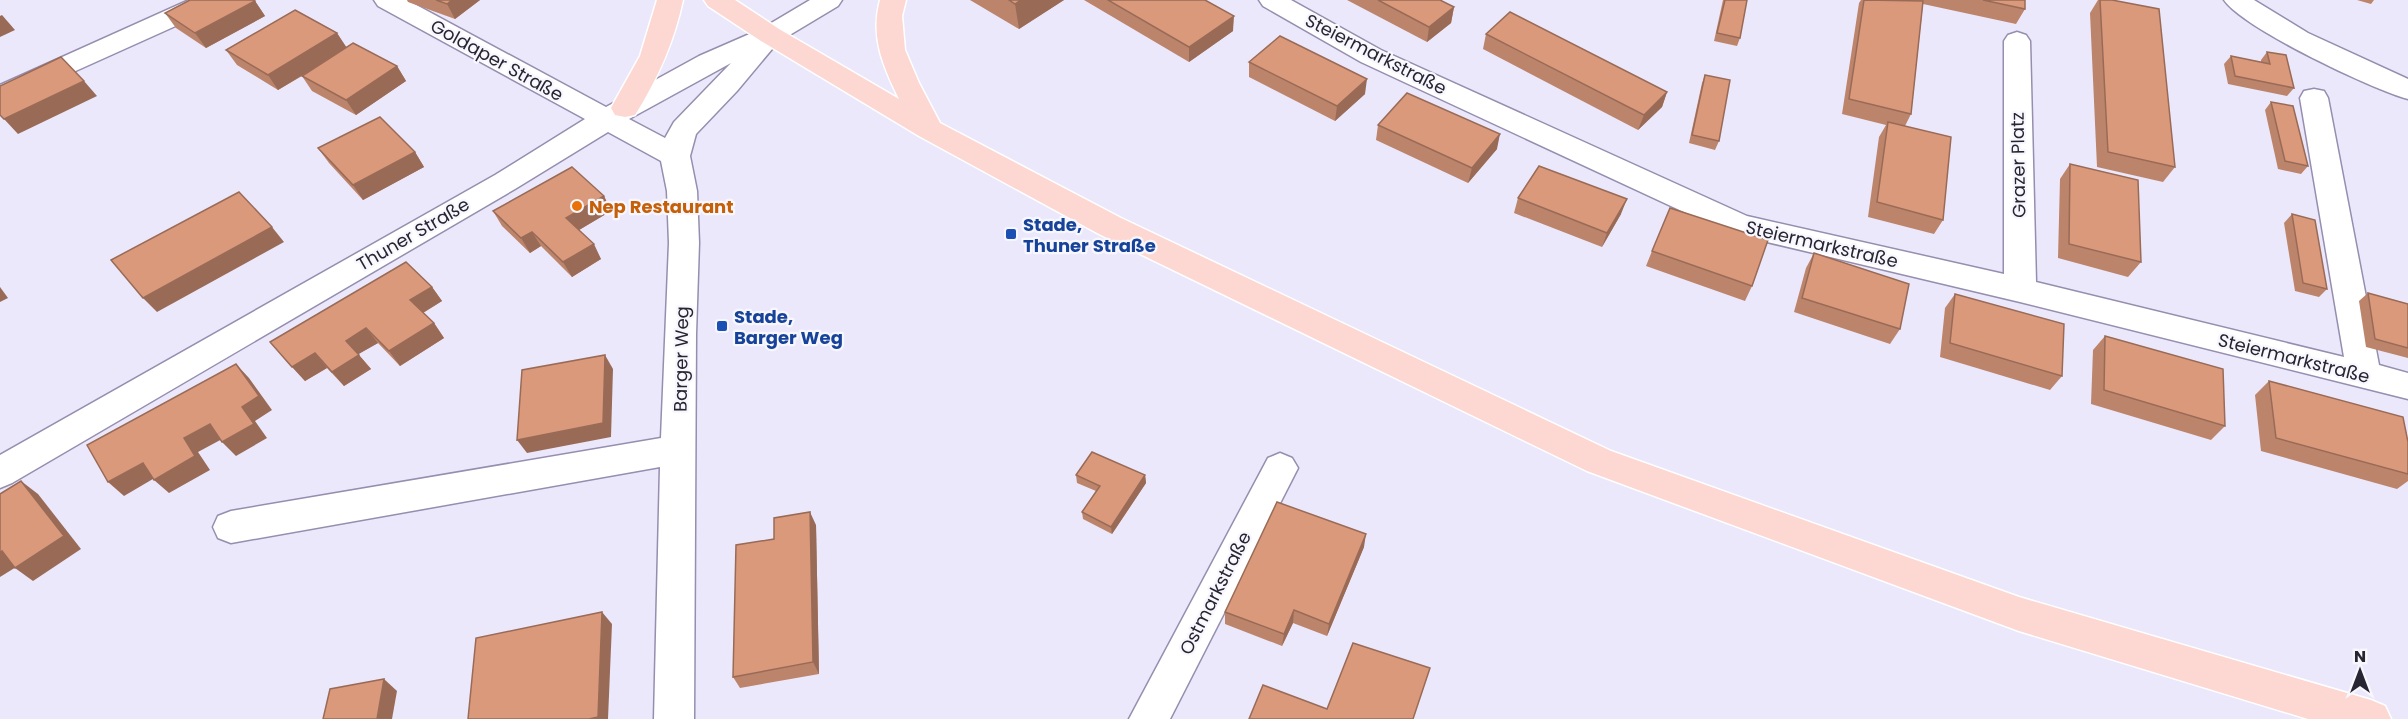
<svg xmlns="http://www.w3.org/2000/svg" width="2408" height="719" font-family="Poppins,sans-serif">
  <rect width="100%" height="100%" fill="#ece8fc"/>
  <g fill="none" stroke-linecap="round" stroke-linejoin="round">
    <defs>
      <g id="minor">
        <polygon points="189,0 224,0 220,6 0,105 0,85"/>
        <path d="M374,0H407L606,107L699,56L761,29L810,0H842L838,6L778,42L737,91L696,134L690,156L697,191L699,243L696,334L694,719H654L660,467L231,543L218,538L213,527L218,516L231,511L661,438L669,243L667,191L661,161L608,132L515,189L12,483L0,488V455L495,175L585,119L378,6ZM731,63L674,122L665,138L629,119Z"/>
        <polygon points="1259,0 1291,0 1381,50 1747,216 2004,274 2004,41 2008,35 2017,32 2026,35 2030,41 2036,282 2344,357 2300,98 2304,91 2314,89 2324,91 2328,98 2379,365 2408,373 2408,399 2020,302 1729,233 1361,62 1263,6"/>
        <path d="M2224,0H2254L2308,33L2408,79V99C2373,90 2243,28 2224,0Z"/>
        <polygon points="1280,453 1292,458 1298,468 1170,719 1129,719 1268,458"/>
      </g>
      <g id="major">
        <path d="M657,0H683C674,42 658,78 635,115L625,117L615,115L611,108L640,56Z"/>
        <path d="M704,0H735L779,29L899,99C883,66 870,37 880,0H906L902,16L905,50L919,83L940,123L1121,218L1611,451L2019,597L2371,700L2385,706L2391,719H2308L2019,631L1587,471L1099,234L919,136L761,41L708,6Z"/>
      </g>
    </defs>
    <use href="#minor" stroke="#958eae" stroke-width="3"/>
    <use href="#major" stroke="#fff" stroke-width="3"/>
    <use href="#minor" fill="#fff" fill-rule="evenodd"/>
    <use href="#major" fill="#fdd7d2" fill-rule="evenodd"/>
  </g>
  <g fill="#bc846b">
    <polygon points="407,0 480,0 455,19 408,2"/>
    <polygon points="970,0 1064,0 1019,29"/>
    <polygon points="1084,0 1205,0 1233,31 1189,62"/>
    <polygon points="1347,0 1440,0 1454,7 1451,23 1427,42"/>
    <polygon points="1723,0 1747,0 1740,38 1737,46 1714,41"/>
    <polygon points="1861,0 2025,0 2025,9 2016,24 1923,4 1911,114 1905,126 1943,220 1934,234 1868,217 1879,137 1886,125 1842,114 1859,3"/>
    <polygon points="2098,0 2112,0 2175,167 2163,182 2097,167 2090,13"/>
    <polygon points="2357,0 2374,0 2371,4"/>
    <polygon points="255,1 265,16 206,48 176,28 165,13"/>
    <polygon points="337,33 346,48 397,66 406,81 356,115 312,91 302,76 278,90 237,65 226,50"/>
    <polygon points="1486,34 1667,92 1662,107 1638,130 1483,49"/>
    <polygon points="2267,52 2294,88 2287,96 2228,84 2224,64 2231,56 2261,62 2261,60"/>
    <polygon points="1249,62 1365,94 1335,121 1249,77"/>
    <polygon points="1705,75 1719,141 1715,150 1689,143 1702,83"/>
    <polygon points="2271,102 2308,166 2301,174 2278,169 2265,110"/>
    <polygon points="1378,125 1497,149 1468,183 1376,140"/>
    <polygon points="318,148 415,152 424,167 363,200 329,163"/>
    <polygon points="2070,164 2141,262 2128,277 2058,258 2060,179"/>
    <polygon points="604,196 611,211 579,230 601,259 572,277 541,246 530,253 502,226 493,211"/>
    <polygon points="1518,198 1621,214 1602,247 1514,213"/>
    <polygon points="2292,214 2327,289 2319,297 2295,291 2284,223"/>
    <polygon points="1652,251 1752,286 1745,301 1646,266"/>
    <polygon points="1814,253 1900,329 1890,344 1794,312 1806,268"/>
    <polygon points="432,287 442,301 423,313 434,323 444,338 400,366 378,343 358,354 371,369 344,386 327,368 305,381 270,342"/>
    <polygon points="2368,293 2408,304 2408,358 2366,347 2359,301"/>
    <polygon points="1955,294 2062,376 2050,390 1940,357 1945,308"/>
    <polygon points="2105,336 2225,426 2211,440 2091,404 2093,350"/>
    <polygon points="2269,381 2408,474 2408,481 2397,489 2261,451 2255,395"/>
    <polygon points="1076,475 1145,475 1146,483 1112,534 1083,519 1082,512 1096,491 1077,483"/>
    <polygon points="816,525 819,674 740,688 733,677 774,539"/>
    <polygon points="1364,547 1327,636 1293,623 1282,646 1225,624 1225,612"/>
  </g>
  <g fill="#996b57">
    <polygon points="452,0 480,0 455,19 447,4"/>
    <polygon points="1021,0 1064,0 1019,29 1015,4"/>
    <polygon points="255,1 265,16 206,48 195,33"/>
    <polygon points="1454,7 1451,23 1427,42 1429,27"/>
    <polygon points="2,15 15,30 0,37 0,16"/>
    <polygon points="1234,16 1233,31 1189,62 1189,47"/>
    <polygon points="337,33 347,48 278,90 268,75"/>
    <polygon points="397,66 406,81 356,115 346,100"/>
    <polygon points="1367,79 1365,94 1335,121 1337,106"/>
    <polygon points="84,81 97,96 18,134 4,119"/>
    <polygon points="1667,92 1662,107 1638,130 1644,115"/>
    <polygon points="1500,134 1497,149 1468,183 1472,168"/>
    <polygon points="415,152 424,167 363,200 353,185"/>
    <polygon points="604,196 611,211 574,233 566,218"/>
    <polygon points="1627,199 1621,214 1602,247 1607,233"/>
    <polygon points="272,227 284,242 157,312 143,298"/>
    <polygon points="532,232 541,246 530,253 521,238"/>
    <polygon points="594,244 601,259 572,277 563,262"/>
    <polygon points="0,287 8,298 0,302"/>
    <polygon points="432,287 442,301 421,314 410,300"/>
    <polygon points="434,323 444,338 400,366 389,351"/>
    <polygon points="366,328 378,343 357,355 346,341"/>
    <polygon points="315,353 327,368 305,381 292,367"/>
    <polygon points="359,355 371,369 344,386 332,372"/>
    <polygon points="605,355 613,369 611,437 527,453 517,440"/>
    <polygon points="236,364 249,378 272,410 255,421 267,438 236,456 222,442 242,407"/>
    <polygon points="210,424 224,438 198,452 210,470 169,493 154,480 184,438"/>
    <polygon points="143,463 158,476 124,496 108,482"/>
    <polygon points="1145,475 1146,483 1112,534 1111,527"/>
    <polygon points="21,481 38,494 81,549 33,581 15,568"/>
    <polygon points="810,512 816,525 819,674 813,662"/>
    <polygon points="1366,534 1364,547 1327,636 1329,624"/>
    <polygon points="2,551 21,564 0,577 0,553"/>
    <polygon points="1294,610 1293,623 1282,646 1284,634"/>
    <polygon points="602,612 612,624 608,719 589,719"/>
    <polygon points="384,679 397,691 392,719 377,719"/>
  </g>
  <g fill="#db997c" stroke="#996b57" stroke-width="1.5">
    <polygon points="190,0 254,0 255,1 195,33 165,13"/>
    <polygon points="436,0 452,0 447,4"/>
    <polygon points="1009,0 1021,0 1015,4"/>
    <polygon points="1108,0 1205,0 1234,16 1189,47"/>
    <polygon points="1378,0 1440,0 1454,7 1429,27"/>
    <polygon points="1725,0 1747,0 1740,38 1717,33"/>
    <polygon points="1864,0 1923,1 1911,114 1849,99"/>
    <polygon points="1983,0 2025,0 2025,9"/>
    <polygon points="2100,0 2112,0 2159,9 2175,167 2108,152"/>
    <polygon points="295,10 337,33 268,75 226,50"/>
    <polygon points="1510,12 1667,92 1644,115 1486,34"/>
    <polygon points="1280,36 1367,79 1337,106 1249,62"/>
    <polygon points="353,43 397,66 346,100 302,76"/>
    <polygon points="2267,52 2286,55 2294,88 2235,76 2231,56 2270,64"/>
    <polygon points="61,57 84,81 4,119 0,115 0,86"/>
    <polygon points="1705,75 1730,80 1719,141 1692,135"/>
    <polygon points="1407,93 1500,134 1472,168 1378,125"/>
    <polygon points="2271,102 2293,106 2308,166 2285,161"/>
    <polygon points="380,117 415,152 353,185 318,148"/>
    <polygon points="1888,122 1951,137 1943,220 1877,202"/>
    <polygon points="2070,164 2138,180 2141,262 2069,244"/>
    <polygon points="1539,166 1627,199 1607,233 1518,198"/>
    <polygon points="572,167 604,196 566,218 594,244 563,262 532,232 521,238 493,211"/>
    <polygon points="239,192 272,227 143,298 111,260"/>
    <polygon points="1670,208 1768,240 1752,286 1652,251"/>
    <polygon points="2292,214 2315,220 2327,289 2303,283"/>
    <polygon points="1814,253 1909,284 1900,329 1802,298"/>
    <polygon points="406,262 432,287 410,300 434,323 389,351 366,328 346,341 359,355 332,372 315,353 292,367 270,342"/>
    <polygon points="2368,293 2408,304 2408,348 2375,339"/>
    <polygon points="1955,294 2064,324 2062,376 1950,343"/>
    <polygon points="2105,336 2223,369 2225,426 2104,390"/>
    <polygon points="605,355 603,423 517,440 522,370"/>
    <polygon points="236,364 259,396 242,407 254,424 222,442 210,424 184,438 195,456 154,480 143,463 108,482 87,445"/>
    <polygon points="2269,381 2403,417 2408,442 2408,474 2276,438"/>
    <polygon points="1092,452 1145,475 1111,527 1082,512 1100,486 1076,475"/>
    <polygon points="21,481 64,536 15,568 2,551 0,553 0,494"/>
    <polygon points="1277,502 1366,534 1329,624 1294,610 1284,634 1225,612"/>
    <polygon points="810,512 813,662 733,677 736,545 774,539 774,518"/>
    <polygon points="602,612 598,717 589,719 468,719 476,638"/>
    <polygon points="1353,643 1430,668 1413,719 1249,719 1263,685 1327,709"/>
    <polygon points="384,679 377,719 323,719 330,689"/>
  </g>
  <circle fill="#e8710a" stroke="#f8f7fe" stroke-width="2" cx="577" cy="206" r="6"/>
  <g fill="#1a4fb4" stroke="#f8f7fe" stroke-width="2">
    <rect x="1005" y="228" width="12" height="12" rx="3"/>
    <rect x="716" y="320" width="12" height="12" rx="3"/>
  </g>
  <g text-anchor="middle" dominant-baseline="central" stroke-width="4.5" stroke-linejoin="round" paint-order="stroke">
    <g font-size="18" fill="#282532" stroke="#f8f7fe">
      <text transform="translate(1376 54) rotate(27)">Steiermarkstraße</text>
      <text transform="translate(497 60) rotate(29)">Goldaper Straße</text>
      <text transform="translate(2018 165) rotate(-91)">Grazer Platz</text>
      <text transform="translate(413 234) rotate(-30)">Thuner Straße</text>
      <text transform="translate(1822 244) rotate(13)">Steiermarkstraße</text>
      <text transform="translate(2294 358) rotate(14)">Steiermarkstraße</text>
      <text transform="translate(681 359) rotate(-89)">Barger Weg</text>
      <text transform="translate(1215 593) rotate(-63)">Ostmarkstraße</text>
    </g>
    <g font-size="18" font-weight="bold" fill="#c56008" stroke="#f8f7fe" text-anchor="start">
      <text x="589" y="206">Nep Restaurant</text>
    </g>
    <g font-size="18" font-weight="bold" fill="#164399" stroke="#f8f7fe" text-anchor="start">
      <text x="1023" y="224">Stade,<tspan x="1023" dy="21">Thuner Straße</tspan></text>
      <text x="734" y="316">Stade,<tspan x="734" dy="21">Barger Weg</tspan></text>
    </g>
  </g>
  <g transform="translate(2360 671)" stroke="#f8f7fe" stroke-width="4.5" paint-order="stroke">
  <path d="M0-4.5L10 22L0 15L-10 22Z" fill="#282532"/>
  <text y="-9" font-size="16" font-weight="bold" text-anchor="middle" fill="#282532">N</text>
  </g>
</svg>
